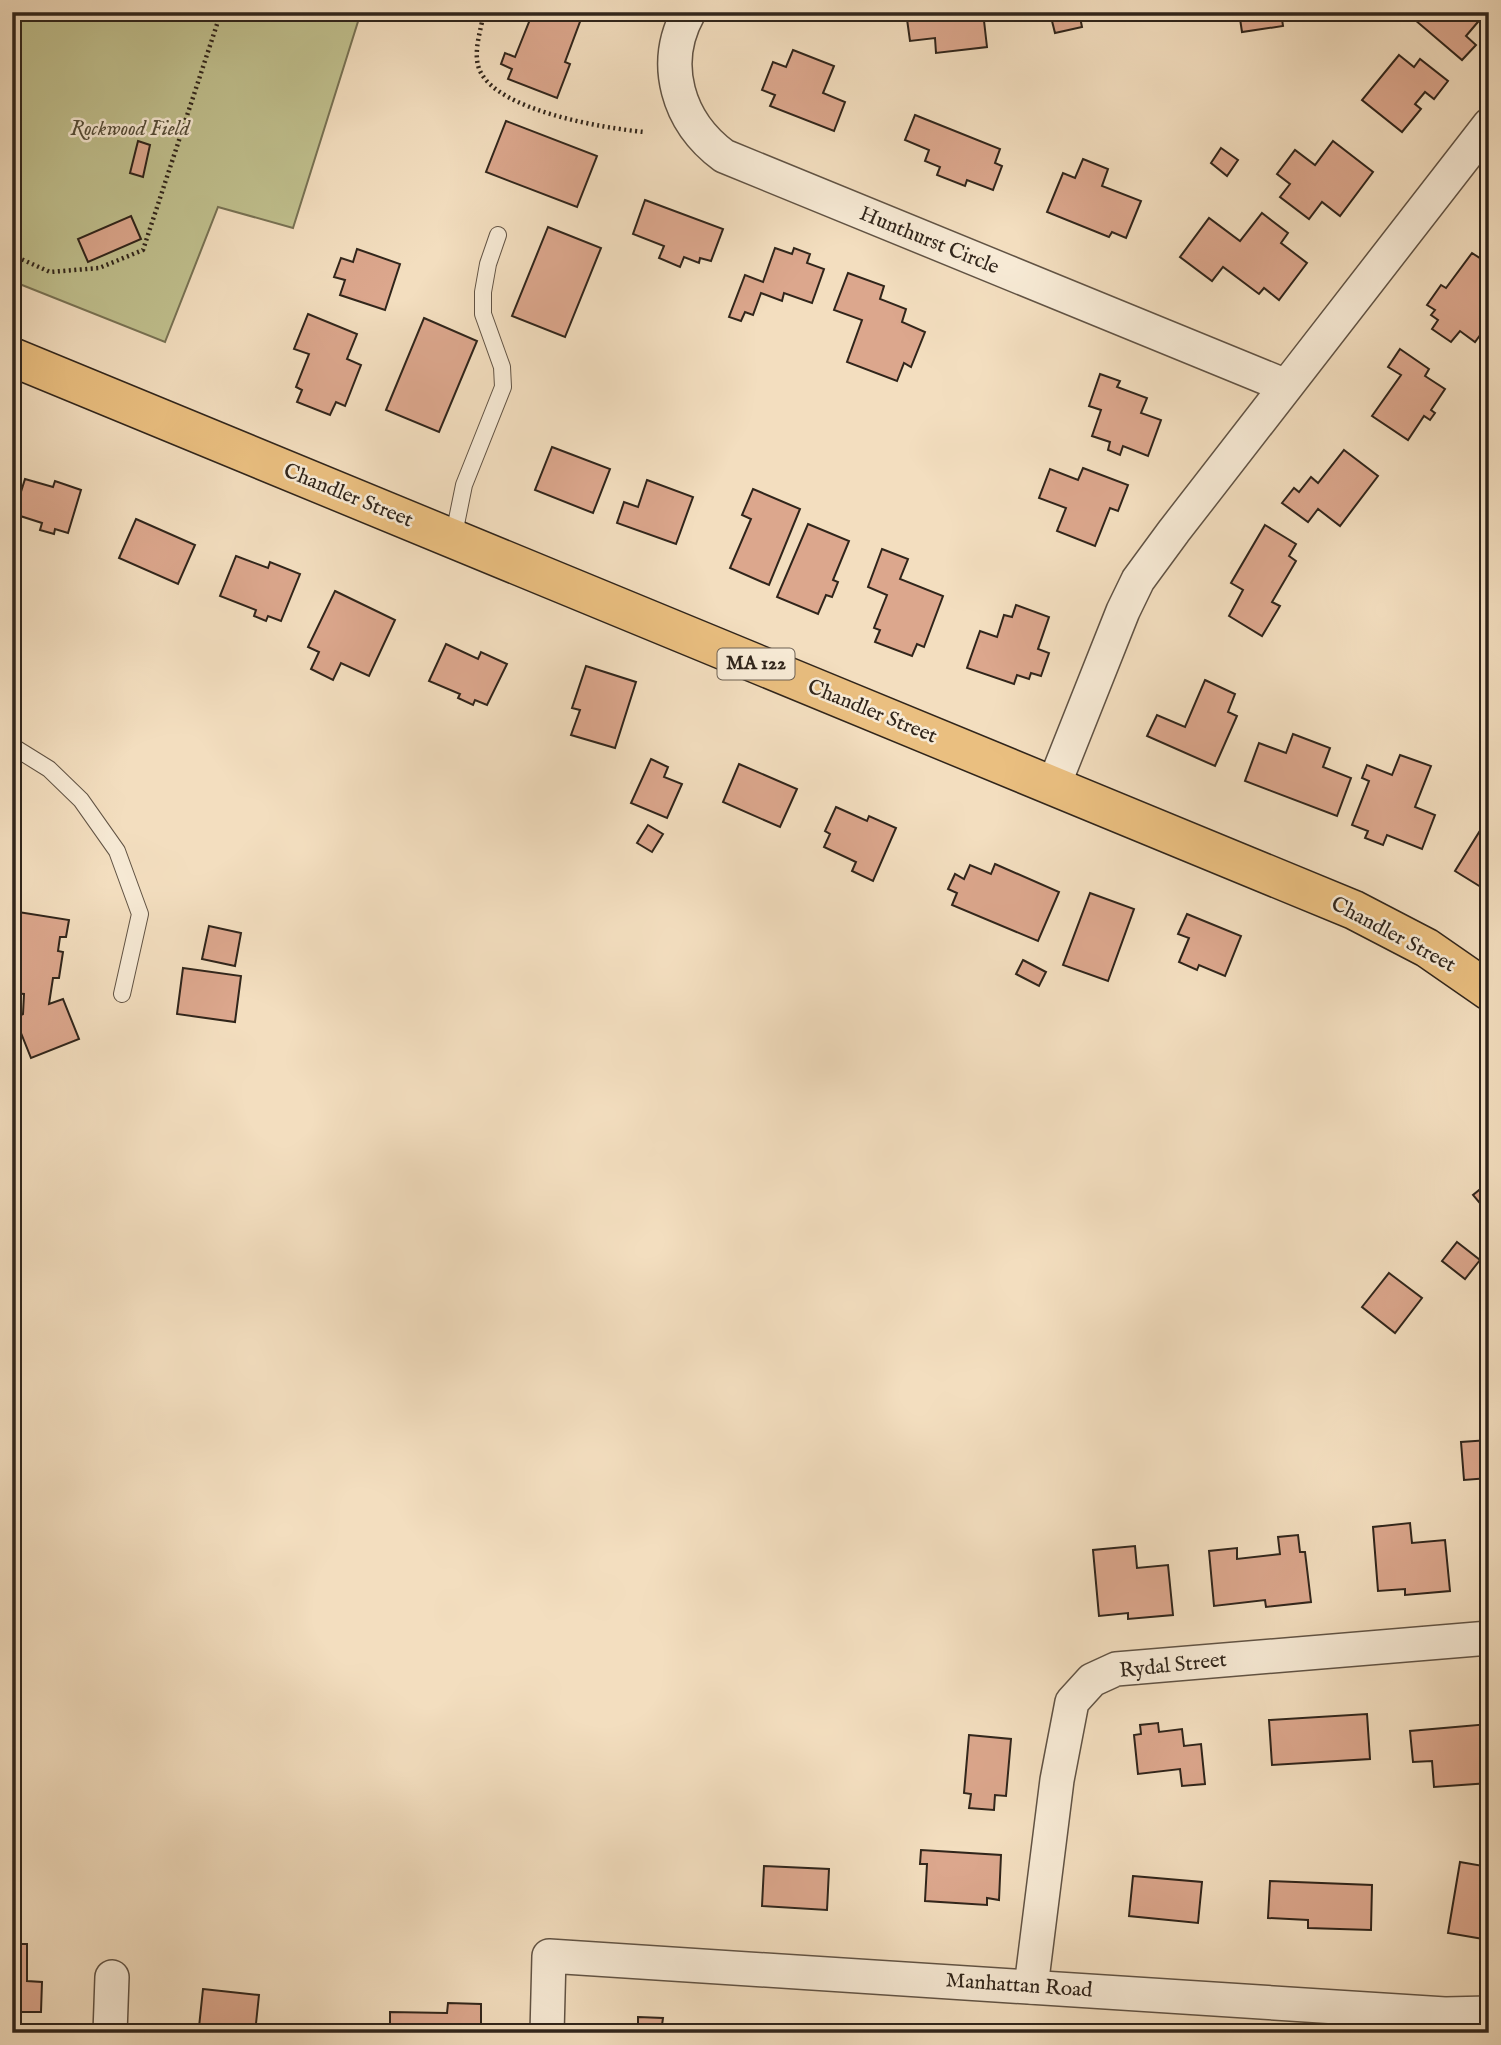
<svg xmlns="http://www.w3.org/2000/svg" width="1501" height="2045" font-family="'IM FELL English',serif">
  <rect width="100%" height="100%" fill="#f3debf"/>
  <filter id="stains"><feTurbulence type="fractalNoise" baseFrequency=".00286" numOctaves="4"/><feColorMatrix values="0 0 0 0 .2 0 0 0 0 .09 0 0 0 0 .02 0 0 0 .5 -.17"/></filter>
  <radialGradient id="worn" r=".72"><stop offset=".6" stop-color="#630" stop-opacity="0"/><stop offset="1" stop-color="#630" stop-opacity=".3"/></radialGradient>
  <polygon fill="#c0c08e" stroke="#787254" stroke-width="2" points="12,12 361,12 293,228 218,207 165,342 12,281"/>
  <g fill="#dca78d" stroke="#30251b" stroke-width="2">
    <polygon points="533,12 564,12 581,19 565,62 570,64 557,98 508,79 512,69 501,64 505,53 515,57"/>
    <polygon points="906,12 983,12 987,47 936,53 935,38 910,41"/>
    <polygon points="1032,12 1079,12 1082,27 1055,33 1050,13 1033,17"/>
    <polygon points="1239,12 1281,12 1283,26 1242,32"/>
    <polygon points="1422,12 1489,12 1489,21 1483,16 1466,36 1476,45 1462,60 1415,20"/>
    <polygon points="793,50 834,66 823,93 845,102 834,131 770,106 775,95 762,90 773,62 786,67"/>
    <polygon points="1399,55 1414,67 1420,59 1448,81 1434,99 1425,92 1415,104 1421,109 1402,132 1362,100"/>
    <polygon points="915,115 1000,149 995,163 1002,166 993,190 967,180 965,186 937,175 940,167 925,161 929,150 905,140"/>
    <polygon points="506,121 597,156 577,207 486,172"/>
    <polygon points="138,141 150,145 143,177 130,173"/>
    <polygon points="1333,141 1373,172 1340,216 1322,202 1309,219 1280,197 1290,184 1277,174 1295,150 1315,165"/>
    <polygon points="1221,148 1238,160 1227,176 1211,163"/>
    <polygon points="1083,159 1108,169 1102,186 1141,201 1126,238 1112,232 1109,237 1047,212 1063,173 1075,178"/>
    <polygon points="645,200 723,229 711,261 700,258 699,263 684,257 680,267 659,258 664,246 633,234"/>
    <polygon points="1262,213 1288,233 1281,243 1307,263 1279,300 1264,288 1259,294 1223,267 1212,281 1180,257 1209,218 1240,241"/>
    <polygon points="131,216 141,239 88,262 78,239"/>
    <polygon points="548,227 601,248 565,337 512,316"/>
    <polygon points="775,248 792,254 794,248 810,254 807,263 824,269 812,303 784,293 782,301 761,293 753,315 745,312 741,321 729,317 745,275 763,282"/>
    <polygon points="357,249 400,264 385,310 340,295 345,280 334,277 341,258 353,262"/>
    <polygon points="1472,253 1489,264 1489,323 1475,342 1460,331 1451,342 1432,329 1438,320 1431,315 1435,310 1427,305 1441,285 1446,288"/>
    <polygon points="848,273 884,286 880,299 906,309 902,322 925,332 911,367 904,363 897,381 847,362 862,320 834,310"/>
    <polygon points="308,314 357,334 347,359 361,365 345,406 336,402 330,415 297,402 302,390 296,387 309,354 294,349"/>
    <polygon points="424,318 477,341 439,432 386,410"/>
    <polygon points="1400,349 1429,369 1425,376 1445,389 1431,410 1435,413 1430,420 1424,416 1408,440 1372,416 1401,375 1388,367"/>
    <polygon points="1100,374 1120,381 1117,387 1147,398 1141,413 1161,420 1148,456 1123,446 1120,455 1108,450 1110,442 1092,436 1101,410 1089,406"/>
    <polygon points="552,447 610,469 593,513 535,490"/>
    <polygon points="1344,450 1378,476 1340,526 1318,509 1308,522 1282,503 1294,488 1299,492 1311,477 1318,483"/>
    <polygon points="1083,468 1128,485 1118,511 1110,508 1095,546 1057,531 1066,508 1039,498 1050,469 1078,480"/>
    <polygon points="25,479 53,487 55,481 81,490 68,533 55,529 54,534 40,530 42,523 14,514"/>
    <polygon points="647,480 693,497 676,544 617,523 624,502 638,507"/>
    <polygon points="753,489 800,509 769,585 730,568 751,519 742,515"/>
    <polygon points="136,519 195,545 178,584 119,558"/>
    <polygon points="808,524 849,541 833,580 838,582 832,597 826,595 818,614 777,597"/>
    <polygon points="1265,525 1296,544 1289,556 1296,561 1272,602 1280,606 1262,636 1229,616 1243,590 1231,583"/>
    <polygon points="882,549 908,559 900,579 943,596 924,647 917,644 912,656 875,642 880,630 874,628 887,595 868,587"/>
    <polygon points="236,556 268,568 270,562 300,574 281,621 268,616 266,621 254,616 256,610 220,596"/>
    <polygon points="335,591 395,620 369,676 341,663 333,680 311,669 319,652 308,647"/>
    <polygon points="1016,605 1049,617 1038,649 1049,653 1041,676 1031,673 1029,679 1017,675 1014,684 967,668 980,631 997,637 1004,615 1012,617"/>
    <polygon points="446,644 478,659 481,652 507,664 487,705 475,700 473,705 458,698 460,694 429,681"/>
    <polygon points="586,666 636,682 615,748 571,735 580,710 572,708"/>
    <polygon points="1205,680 1235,694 1228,712 1237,716 1215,766 1147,736 1157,715 1185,727"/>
    <polygon points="1293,734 1330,748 1323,767 1351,778 1337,816 1245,781 1259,743 1286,753"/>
    <polygon points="1400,755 1431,766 1415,807 1435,815 1422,849 1387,835 1383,845 1365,838 1368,831 1352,825 1369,781 1362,778 1367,765 1392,775"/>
    <polygon points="651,759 668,767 664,777 682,784 667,818 631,803"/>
    <polygon points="739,764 797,789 780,827 723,802"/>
    <polygon points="836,807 867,821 869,816 896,828 873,881 852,871 856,862 824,847 830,834 825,831"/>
    <polygon points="1486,821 1489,822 1489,892 1455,871"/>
    <polygon points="648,825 663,834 652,852 637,843"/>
    <polygon points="995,864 1059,892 1038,941 952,905 957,893 948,889 955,874 964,879 970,865 991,874"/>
    <polygon points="1090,893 1134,909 1108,981 1063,965"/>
    <polygon points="12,911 69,920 66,937 60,937 58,951 63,952 59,978 53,978 49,1004 63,999 79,1039 31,1058 15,1018 23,1014 24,994 12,993"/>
    <polygon points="1187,914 1241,936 1225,976 1199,965 1197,970 1179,962 1189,938 1178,934"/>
    <polygon points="209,926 241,933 235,966 202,959"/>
    <polygon points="1023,960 1046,972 1039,986 1016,974"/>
    <polygon points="183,968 241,976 235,1022 177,1014"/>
    <polygon points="1489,1182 1489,1214 1473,1195"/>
    <polygon points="1457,1242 1480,1260 1465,1279 1442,1261"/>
    <polygon points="1389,1273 1422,1298 1395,1333 1362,1307"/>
    <polygon points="1489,1440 1489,1478 1464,1480 1461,1442"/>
    <polygon points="1410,1523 1412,1543 1445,1540 1450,1591 1405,1595 1405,1589 1378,1591 1373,1527"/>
    <polygon points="1489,1526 1489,1573 1485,1573 1481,1527"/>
    <polygon points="1298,1535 1300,1552 1305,1552 1311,1602 1266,1607 1265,1600 1214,1606 1209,1551 1237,1548 1237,1559 1280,1554 1278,1537"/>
    <polygon points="1135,1546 1137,1568 1168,1565 1173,1615 1128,1619 1128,1613 1099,1616 1093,1550"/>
    <polygon points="1367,1714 1370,1759 1272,1765 1269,1720"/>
    <polygon points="1158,1723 1159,1732 1182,1729 1184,1746 1201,1744 1205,1784 1182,1786 1180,1769 1138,1774 1134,1735 1141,1734 1140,1725"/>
    <polygon points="1489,1724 1489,1783 1434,1787 1432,1761 1413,1762 1410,1731"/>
    <polygon points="969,1735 1011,1739 1006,1796 995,1795 994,1810 969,1808 971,1794 964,1793"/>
    <polygon points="921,1850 1001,1855 999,1900 987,1898 987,1905 925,1901 927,1864 920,1864"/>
    <polygon points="1460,1862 1489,1867 1489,1940 1448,1933"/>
    <polygon points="764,1866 829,1869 827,1910 762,1906"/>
    <polygon points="1133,1876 1202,1882 1198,1923 1129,1916"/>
    <polygon points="1270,1881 1372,1885 1371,1930 1308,1928 1308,1920 1268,1918"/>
    <polygon points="12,1944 27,1944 27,1981 42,1982 41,2012 12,2012"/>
    <polygon points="203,1989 259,1995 255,2033 199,2027"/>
    <polygon points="448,2003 481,2004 481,2033 390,2033 390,2012 447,2013"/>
    <polygon points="638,2017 663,2018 662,2025 733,2027 733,2033 638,2033"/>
  </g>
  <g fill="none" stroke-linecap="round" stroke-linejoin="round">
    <defs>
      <g id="service">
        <polyline points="453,539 464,485 503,387 502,367 483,314 483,292 488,264 498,235"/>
        <polyline points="12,746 49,769 81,800 117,851 140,914 122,994"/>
      </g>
      <g id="minor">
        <path d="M689,12C660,64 678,122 724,156L1286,386"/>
        <polyline points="1053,787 1123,611 1138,580 1174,531 1489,125"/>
        <polyline points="1031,1987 1057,1780 1072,1702 1092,1680 1116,1669 1489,1638"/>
        <polyline points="110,2033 112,1977"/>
        <polyline points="547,2033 549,1956 1445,2014 1489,2013"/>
      </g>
      <polyline id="primary" points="12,357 1354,910 1427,948 1489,991"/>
    </defs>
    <use href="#service" stroke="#615344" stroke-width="18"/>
    <use href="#minor" stroke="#615344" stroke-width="36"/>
    <use href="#primary" stroke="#30251b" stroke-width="41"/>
    <g stroke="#30251b" stroke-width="4.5" stroke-dasharray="2 3.5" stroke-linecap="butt">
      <path d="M484,12C481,30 472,54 480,71C499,111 603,128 644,132"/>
      <polyline points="12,255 50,272 99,268 143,250 221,12"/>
    </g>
    <use href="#service" stroke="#f7ead5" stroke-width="16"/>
    <use href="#minor" stroke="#f7ead5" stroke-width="33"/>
    <use href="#primary" stroke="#eabf80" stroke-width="38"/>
  </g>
  <g text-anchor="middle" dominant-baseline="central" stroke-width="5" stroke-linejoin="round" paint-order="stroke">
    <rect fill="#f7ead5" stroke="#6c6053" stroke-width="2" x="717.5" y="648.5" width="77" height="31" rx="5"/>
    <g font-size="19" font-weight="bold" fill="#30251b">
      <text x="756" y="664">MA 122</text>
    </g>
    <g font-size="21" font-style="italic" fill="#544c38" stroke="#f7ead5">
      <text x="130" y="129">Rockwood Field</text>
    </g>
    <g font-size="21" fill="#30251b" stroke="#f7ead5">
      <text transform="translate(929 241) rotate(22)">Hunthurst Circle</text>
      <text transform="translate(348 496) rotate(22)">Chandler Street</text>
      <text transform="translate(872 712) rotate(22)">Chandler Street</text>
      <text transform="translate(1393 935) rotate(28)">Chandler Street</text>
      <text transform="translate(1173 1666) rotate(-6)">Rydal Street</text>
      <text transform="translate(1019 1986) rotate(4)">Manhattan Road</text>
    </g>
  </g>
  <rect width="1501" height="2045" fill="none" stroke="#f3debf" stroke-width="42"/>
  <rect x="14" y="14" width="1473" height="2017" fill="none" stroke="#30251b" stroke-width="3.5"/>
  <rect x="21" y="21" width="1459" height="2003" fill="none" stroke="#30251b" stroke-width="2"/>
  <rect width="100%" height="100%" filter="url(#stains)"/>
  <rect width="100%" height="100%" fill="url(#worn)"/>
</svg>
